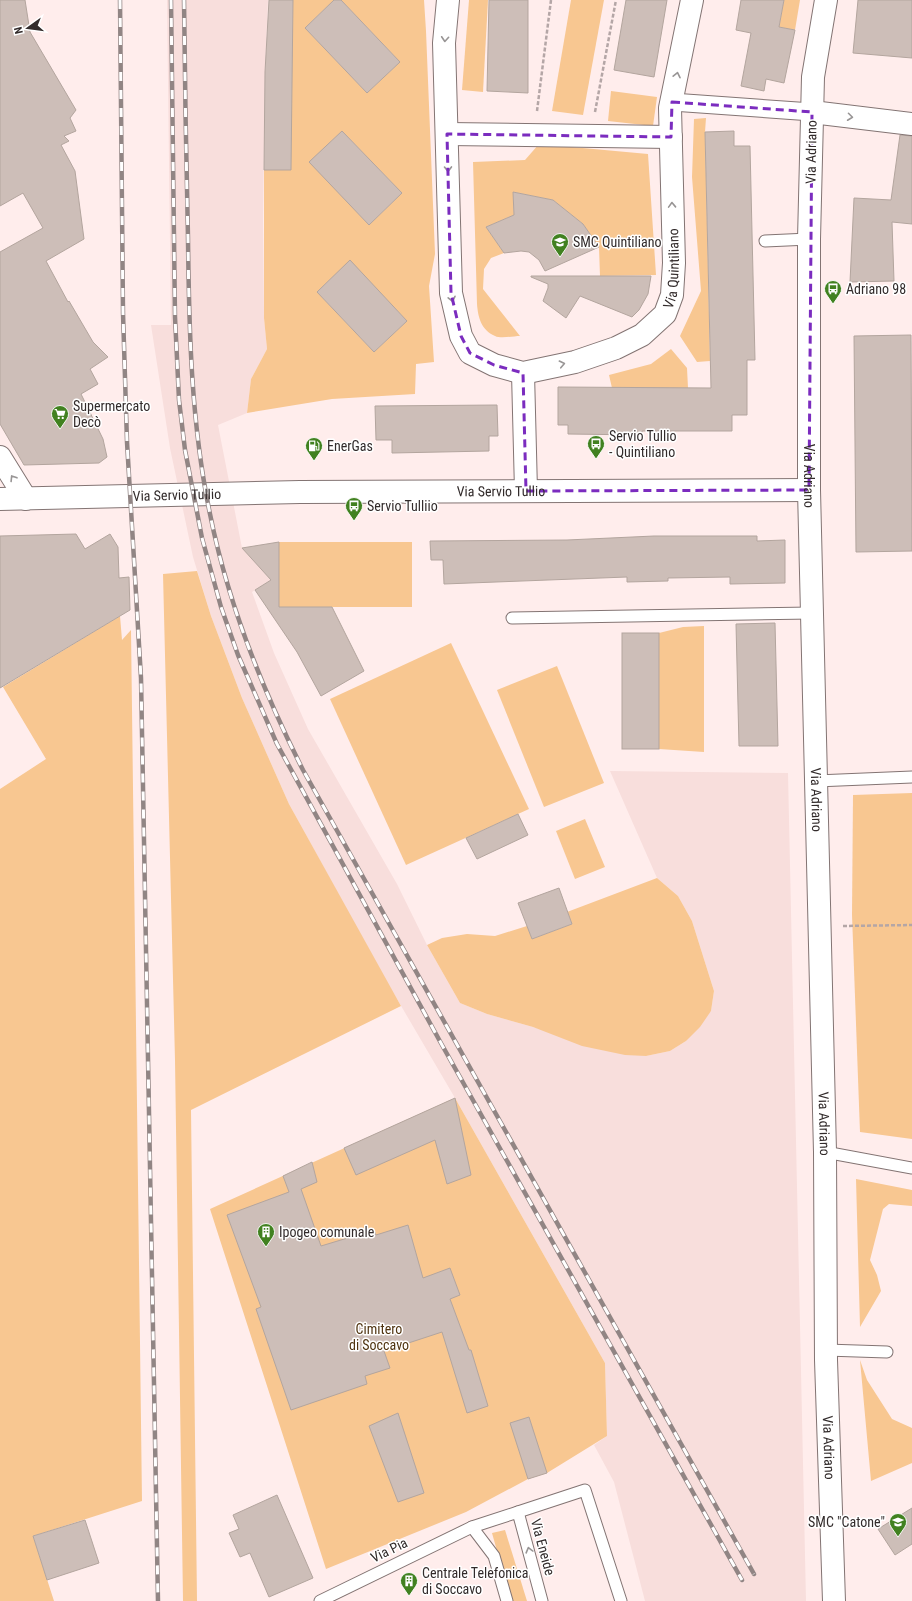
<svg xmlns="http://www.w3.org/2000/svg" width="912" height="1601" font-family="'Roboto Condensed',sans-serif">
  <rect width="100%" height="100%" fill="#ffedec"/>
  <polygon fill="#f8dedc" points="167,0 268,0 265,72 263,220 264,318 267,349 251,379 247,413 218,425 242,548 271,580 252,592 274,653 308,729 397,884 427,945 460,1003 487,1014 533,1027 646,1056 670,1051 686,1041 711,1011 714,991 692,921 678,896 657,878 610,771 788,773 806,1601 645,1601 614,1482 594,1445 607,1436 605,1363 455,1098 383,975 289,804 242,698 211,616 193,557 170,448 151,325 171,325"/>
  <g fill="#f8c791" fill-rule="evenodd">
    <path d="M293,0H334L305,28L367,93L400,62L341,0H424L426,31L435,254L429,286L434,362L416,364L415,394L332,399L247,413L251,379L267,349L264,318V170H290ZM342,131L402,193L369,225L310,162ZM350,261L407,321L374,352L317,292Z"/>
    <polygon points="469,0 488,0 483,92 462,90"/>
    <polygon points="571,0 604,0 583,115 552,111"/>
    <polygon points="784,0 800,0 795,30 779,27"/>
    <polygon points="611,91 657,97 653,126 608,121"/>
    <polygon points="706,118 705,132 710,361 697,362 680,336 701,291 692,177 694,119"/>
    <path d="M539,144L648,154L656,275L600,276L599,247L583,224L553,200L513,192L514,215L486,227L504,253L491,258L484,269L483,289L520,336C513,336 501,339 495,336C481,330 478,317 477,304L473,162L525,160Z"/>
    <polygon points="671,349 687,368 688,388 612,388 609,375 651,364"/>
    <rect x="279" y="542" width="133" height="65"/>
    <polygon points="197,571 211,616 242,698 289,804 401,1006 191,1110 197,1601 183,1601 175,1060 163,574"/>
    <polygon points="120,616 122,640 131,630 142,1501 33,1536 54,1601 0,1601 0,789 46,759 3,687"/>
    <polygon points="704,626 704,752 659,749 659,633 683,627"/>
    <polygon points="451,643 529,809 406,865 330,699"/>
    <polygon points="557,666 604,783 544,807 497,690"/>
    <polygon points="912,793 912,1139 860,1132 852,915 853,795"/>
    <polygon points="585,819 605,867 575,879 556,831"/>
    <polygon points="657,878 678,896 692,921 714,991 711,1011 700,1027 686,1041 670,1051 646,1056 625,1055 582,1046 533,1027 487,1014 460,1003 427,945 442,938 467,934 495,936 527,926 532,939 572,924 567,912"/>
    <polygon points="455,1098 605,1363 607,1436 547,1473 528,1479 466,1512 326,1569 210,1209"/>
    <polygon points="856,1179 912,1190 912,1206 889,1204 883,1209 870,1260 877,1275 881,1291 860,1327"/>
    <polygon points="860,1360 867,1380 892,1419 912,1428 912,1463 871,1481"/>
    <polygon points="505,1530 527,1601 511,1601 492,1533"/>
  </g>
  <g fill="#cdbeb8" stroke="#b3a59e">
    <polygon points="0,0 25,0 30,32 76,110 70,118 76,131 64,136 69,141 61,145 75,171 84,239 46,261 68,302 69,301 93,342 108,357 90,369 98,384 81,394 103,439 107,457 99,463 24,465 0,424 0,252 43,228 23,193 0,206"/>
    <polygon points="269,0 293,0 291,170 264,170 265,72"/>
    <polygon points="334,0 341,0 400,62 367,93 305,28"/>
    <polygon points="489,0 528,0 528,93 487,91"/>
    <polygon points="626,0 667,0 654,77 614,70"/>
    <polygon points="741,0 784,0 779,27 795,30 784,83 766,79 764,91 741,86 751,33 736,30"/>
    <polygon points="858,0 912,0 912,58 853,53"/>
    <polygon points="342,131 402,193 369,225 309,162"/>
    <polygon points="734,131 734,146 750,146 755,360 747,360 747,415 732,415 732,431 642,431 642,435 568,434 568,425 558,425 558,387 711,388 705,132"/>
    <polygon points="900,135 912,136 912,224 892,222 894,281 850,282 854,198 891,200"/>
    <polygon points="513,192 553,200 583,224 599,247 545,271 539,260 529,252 521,251 504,253 486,227 514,215"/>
    <polygon points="350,260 407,321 374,352 317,292"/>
    <polygon points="531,276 651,276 648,294 639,310 632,317 580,296 566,318 543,301 548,288 548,284 531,277"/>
    <polygon points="911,335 912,551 856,552 854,336"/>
    <polygon points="497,405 498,436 489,436 489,451 392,453 392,440 376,440 375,406"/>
    <polygon points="76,534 85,549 110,534 118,547 119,578 129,577 130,610 0,688 0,536"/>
    <polygon points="654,536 757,536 757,541 785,540 785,583 730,584 730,577 668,578 668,581 627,582 627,577 444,584 443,560 431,560 430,541 567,540"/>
    <polygon points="279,542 279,607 332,607 364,671 321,696 297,652 255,590 271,580 242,548"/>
    <polygon points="775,623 778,746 739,746 736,624"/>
    <rect x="622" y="633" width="37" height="116"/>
    <polygon points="518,814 528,835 477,859 466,838"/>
    <polygon points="559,888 572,924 532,939 518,903"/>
    <polygon points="455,1098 471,1175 447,1184 435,1140 356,1175 344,1148"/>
    <polygon points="312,1162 317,1182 301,1189 321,1246 374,1230 376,1235 408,1225 423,1278 450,1268 460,1295 450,1299 469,1350 471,1350 488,1406 467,1413 442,1332 384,1351 390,1368 365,1376 367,1384 291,1410 256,1309 261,1307 227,1215 289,1192 283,1176"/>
    <polygon points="398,1413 424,1493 398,1502 369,1426"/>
    <polygon points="529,1417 547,1473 528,1479 510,1423"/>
    <polygon points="277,1495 313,1578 269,1597 250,1553 240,1557 229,1533 239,1529 233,1515"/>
    <polygon points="912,1508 912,1544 895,1555 878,1529"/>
    <polygon points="85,1520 99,1563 47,1580 33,1536"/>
  </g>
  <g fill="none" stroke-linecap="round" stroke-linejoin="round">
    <defs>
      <g id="service">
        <polyline points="765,241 809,239"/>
        <polyline points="512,618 812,613"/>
        <polyline points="816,781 912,777"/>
        <polyline points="825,1152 912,1168"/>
        <polyline points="826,1350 887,1352"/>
        <polyline points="518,1512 585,1490 621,1601"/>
        <polyline points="320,1601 472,1527"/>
        <polyline points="507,1601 494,1556 472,1527 518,1512 542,1601"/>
      </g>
      <polyline id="pedestrian" points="672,102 812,112"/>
      <g id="minor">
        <path id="s1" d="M448,0L444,43L451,293L461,336L470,353L494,365L523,373L575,362L616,348L642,335L665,314L672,295L674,263L670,108L692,0"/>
        <polyline points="812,112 912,124"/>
        <polyline points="447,134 671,137"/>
        <polyline points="523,373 526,491"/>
        <polyline points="0,457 26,499"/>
        <path id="s2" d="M0,499L300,492L809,490"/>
      </g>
      <g id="tertiary">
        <path id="s3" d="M826,0L813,77L809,239V490L825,1152L826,1360L834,1601"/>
      </g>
    </defs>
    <use href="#service" stroke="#837473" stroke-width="13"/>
    <use href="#pedestrian" stroke="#837473" stroke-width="19"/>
    <use href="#minor" stroke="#837473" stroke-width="24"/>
    <use href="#tertiary" stroke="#837473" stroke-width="24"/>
    <g stroke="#b4a6a6" stroke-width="2.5" stroke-dasharray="4 2" stroke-linecap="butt">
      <polyline points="537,111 551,0"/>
      <polyline points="595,112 616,0"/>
      <polyline points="843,926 912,925"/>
    </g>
    <use href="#service" stroke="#fff" stroke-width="11"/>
    <use href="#pedestrian" stroke="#fff" stroke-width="17"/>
    <use href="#minor" stroke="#fff" stroke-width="22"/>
    <use href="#tertiary" stroke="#fff" stroke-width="22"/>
    <defs>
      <g id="rail">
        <polyline points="120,0 123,313 127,442 141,678 158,1601"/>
        <polyline points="171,0 175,317 179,400 185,450 202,538 221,607 238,655 277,744 442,1045 742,1580"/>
        <path d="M184,0C185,79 186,159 188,238C189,331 191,423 210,514C228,604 262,689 303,770L754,1574"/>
      </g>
    </defs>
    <use href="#rail" stroke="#918584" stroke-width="4.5"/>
    <use href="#rail" stroke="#fff" stroke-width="3" stroke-dasharray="9" stroke-linecap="butt"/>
  </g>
  <defs><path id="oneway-chevron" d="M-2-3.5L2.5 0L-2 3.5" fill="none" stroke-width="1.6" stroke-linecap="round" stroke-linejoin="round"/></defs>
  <g stroke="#989595">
    <use href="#oneway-chevron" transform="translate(445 39) rotate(94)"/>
    <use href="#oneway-chevron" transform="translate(677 75) rotate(-78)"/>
    <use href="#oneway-chevron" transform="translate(850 117) rotate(7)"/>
    <use href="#oneway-chevron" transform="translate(448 169) rotate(89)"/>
    <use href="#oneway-chevron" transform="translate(672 205) rotate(-92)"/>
    <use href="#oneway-chevron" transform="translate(452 299) rotate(78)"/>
    <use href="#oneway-chevron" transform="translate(562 364) rotate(-12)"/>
    <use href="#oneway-chevron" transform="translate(13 478) rotate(-122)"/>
    <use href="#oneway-chevron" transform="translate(529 1550) rotate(-105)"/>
  </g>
  <path fill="none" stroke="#7b2cbf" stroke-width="3" stroke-dasharray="8 5" stroke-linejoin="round" d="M672,102L812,112L809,490L526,491L523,373L494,365L470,353L461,336L451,293L447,134L671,137Z"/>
  <defs>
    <symbol id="school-pin" viewBox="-11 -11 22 30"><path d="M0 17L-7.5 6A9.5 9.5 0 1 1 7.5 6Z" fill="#418120" stroke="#fff"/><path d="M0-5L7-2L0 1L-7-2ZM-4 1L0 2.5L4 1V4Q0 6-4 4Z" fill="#fff"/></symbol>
    <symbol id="bus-pin" viewBox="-11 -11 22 30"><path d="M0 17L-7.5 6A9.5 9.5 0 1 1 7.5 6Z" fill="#418120" stroke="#fff"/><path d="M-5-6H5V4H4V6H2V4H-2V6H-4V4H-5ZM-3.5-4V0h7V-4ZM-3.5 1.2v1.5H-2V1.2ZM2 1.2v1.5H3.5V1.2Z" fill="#fff"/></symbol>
    <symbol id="supermarket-pin" viewBox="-11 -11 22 30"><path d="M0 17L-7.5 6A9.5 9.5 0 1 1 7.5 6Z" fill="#418120" stroke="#fff"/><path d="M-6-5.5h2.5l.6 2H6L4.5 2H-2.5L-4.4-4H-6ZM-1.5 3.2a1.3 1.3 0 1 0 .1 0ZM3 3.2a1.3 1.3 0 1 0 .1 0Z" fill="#fff"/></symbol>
    <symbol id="fuel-pin" viewBox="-11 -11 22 30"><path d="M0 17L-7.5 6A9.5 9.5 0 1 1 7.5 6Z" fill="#418120" stroke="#fff"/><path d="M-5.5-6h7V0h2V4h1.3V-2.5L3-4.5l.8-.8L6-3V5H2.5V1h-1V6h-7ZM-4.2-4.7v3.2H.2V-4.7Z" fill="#fff"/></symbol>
    <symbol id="building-pin" viewBox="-11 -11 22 30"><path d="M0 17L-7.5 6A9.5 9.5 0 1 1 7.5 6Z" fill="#418120" stroke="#fff"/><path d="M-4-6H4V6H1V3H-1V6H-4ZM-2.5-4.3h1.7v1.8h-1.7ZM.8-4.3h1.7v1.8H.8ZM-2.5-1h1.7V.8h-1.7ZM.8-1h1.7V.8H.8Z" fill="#fff"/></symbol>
  </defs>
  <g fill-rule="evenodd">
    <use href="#school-pin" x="550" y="232" width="20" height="27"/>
    <use href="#bus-pin" x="823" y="279" width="20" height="27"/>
    <use href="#supermarket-pin" x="50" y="404" width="20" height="27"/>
    <use href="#bus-pin" x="586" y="434" width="20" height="27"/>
    <use href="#fuel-pin" x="304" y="436" width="20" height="27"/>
    <use href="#bus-pin" x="344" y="496" width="20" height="27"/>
    <use href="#building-pin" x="256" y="1222" width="20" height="27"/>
    <use href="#school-pin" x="888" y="1512" width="20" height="27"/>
    <use href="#building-pin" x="399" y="1571" width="20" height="27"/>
  </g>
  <g text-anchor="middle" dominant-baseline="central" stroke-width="3" stroke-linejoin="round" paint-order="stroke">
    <g font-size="14" fill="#322b2b" stroke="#fff">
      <text transform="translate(811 152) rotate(-89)">Via Adriano</text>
      <text stroke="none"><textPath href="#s1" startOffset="617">Via Quintiliano</textPath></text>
      <text stroke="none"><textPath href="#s3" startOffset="477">Via Adriano</textPath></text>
      <text stroke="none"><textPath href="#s2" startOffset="501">Via Servio Tullio</textPath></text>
      <text stroke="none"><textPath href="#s2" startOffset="177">Via Servio Tullio</textPath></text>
      <text stroke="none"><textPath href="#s3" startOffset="801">Via Adriano</textPath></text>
      <text stroke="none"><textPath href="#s3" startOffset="1125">Via Adriano</textPath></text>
      <text stroke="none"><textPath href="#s3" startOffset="1449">Via Adriano</textPath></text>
      <text transform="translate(543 1547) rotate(75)">Via Eneide</text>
      <text transform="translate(389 1550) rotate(-26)">Via Pia</text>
    </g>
    <g font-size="14" fill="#322b2b" stroke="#fff" text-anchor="start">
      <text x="573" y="242">SMC Quintiliano</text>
      <text x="846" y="289">Adriano 98</text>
      <text x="73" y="406">Supermercato<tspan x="73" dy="16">Decò</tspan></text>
      <text x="609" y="436">Servio Tullio<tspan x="609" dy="16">- Quintiliano</tspan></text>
      <text x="327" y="446">EnerGas</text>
      <text x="367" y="506">Servio Tulliio</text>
      <text x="279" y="1232">Ipogeo comunale</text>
      <text x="885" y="1522" text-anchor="end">SMC "Catone"</text>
      <text x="422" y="1573">Centrale Telefonica<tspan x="422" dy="16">di Soccavo</tspan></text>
    </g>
    <g font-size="14" fill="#4f330f" stroke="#fff">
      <text x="379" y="1329">Cimitero<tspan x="379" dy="16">di Soccavo</tspan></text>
    </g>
  </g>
  <g transform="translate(28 28) rotate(256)" stroke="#ffffff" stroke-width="3" paint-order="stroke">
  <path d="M0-3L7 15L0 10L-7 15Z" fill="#322b2b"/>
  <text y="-6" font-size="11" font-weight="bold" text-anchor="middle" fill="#322b2b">N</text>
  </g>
</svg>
